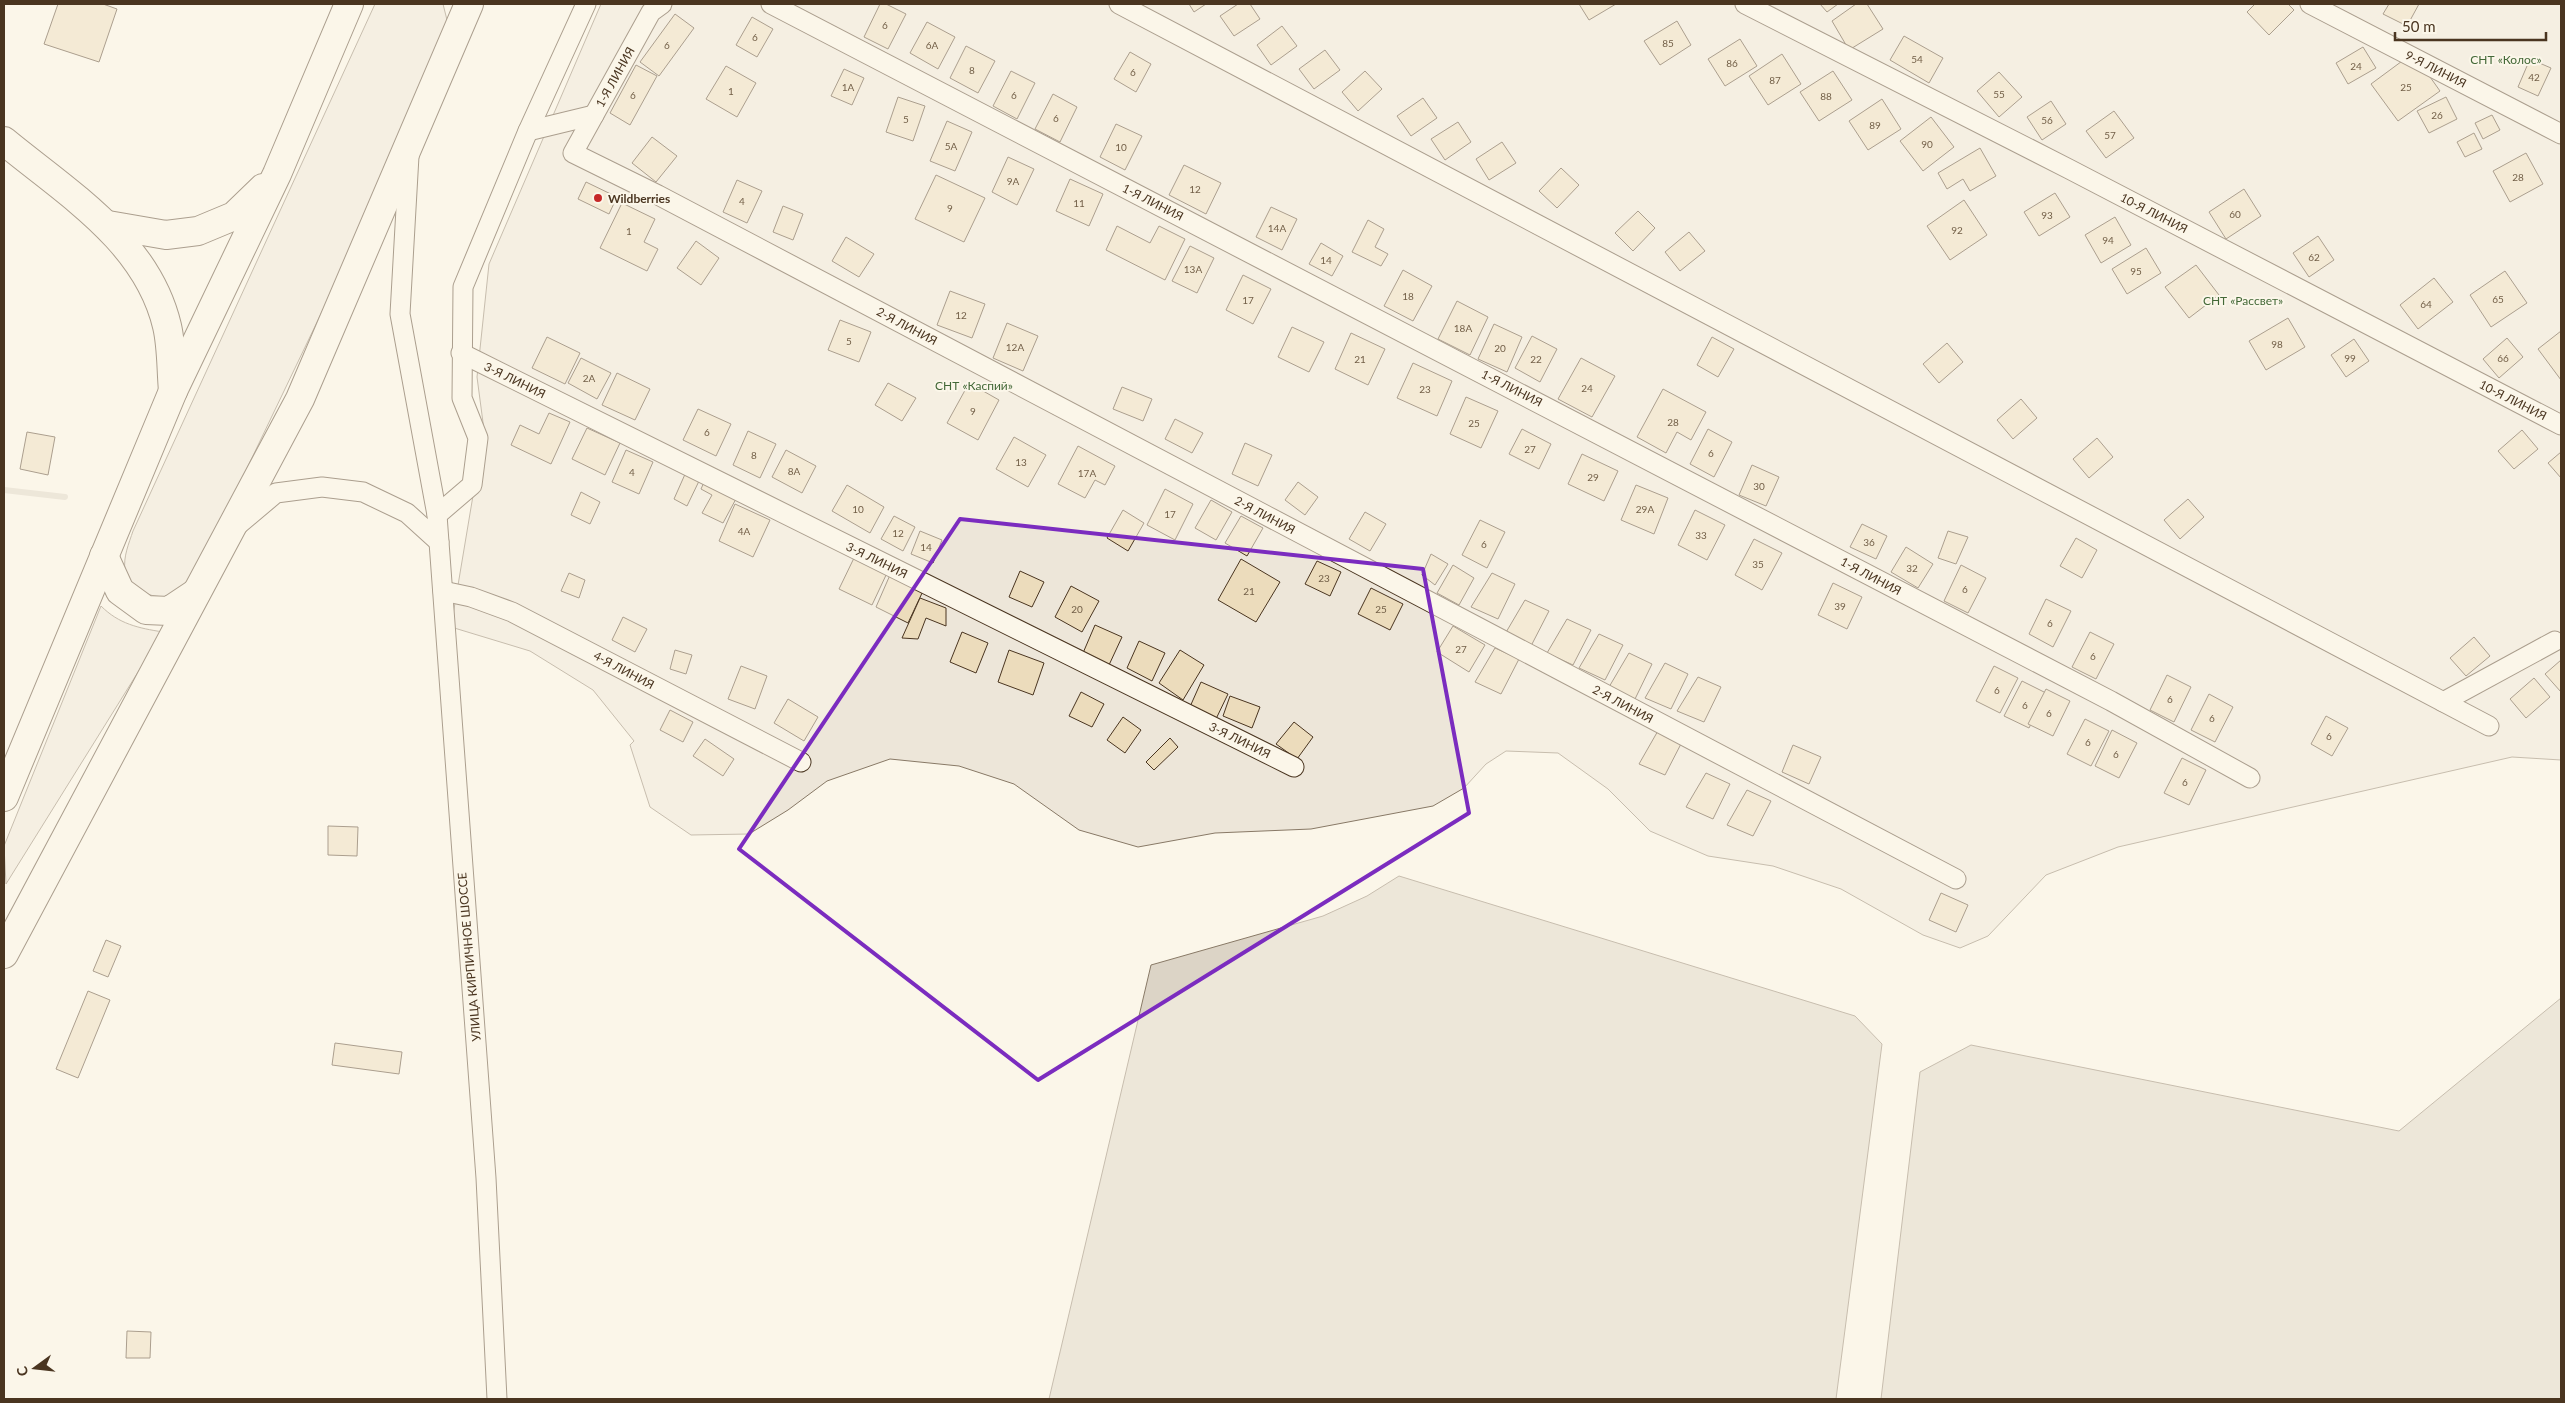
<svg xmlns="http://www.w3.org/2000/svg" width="2565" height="1403" font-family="Lato,sans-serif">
  <rect width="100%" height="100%" fill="#fbf6e9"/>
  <g fill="#ede6d9" stroke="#887966">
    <path d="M375,4H443L448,24L330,295L192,583C187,587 181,592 175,594C156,602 130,591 125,570C123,557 129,543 133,531Z"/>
    <polygon points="601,4 2561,4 2561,760 2512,757 2118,847 2046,875 1988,936 1960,948 1923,935 1841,889 1773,866 1708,856 1650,831 1608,789 1558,753 1506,751 1486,764 1464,788 1433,806 1311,829 1215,833 1138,847 1079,830 1014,784 959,766 890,759 827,781 788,810 749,834 691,835 650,807 630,745 634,741 593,690 530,651 451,627 484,430 477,377 489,264"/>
    <path d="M101,606C119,624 138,628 163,632L6,884L4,846Z"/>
  </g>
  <g fill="#dcd4c6" stroke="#887966">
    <polygon points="1399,876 1855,1016 1882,1044 1836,1399 1049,1399 1151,965 1323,916 1367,896"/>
    <polygon points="2561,998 2561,1399 1881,1399 1920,1072 1971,1045 2399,1131"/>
  </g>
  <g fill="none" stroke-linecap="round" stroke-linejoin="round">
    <polyline stroke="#dcd4c6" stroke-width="6" points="4,490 65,497"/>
  </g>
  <g fill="#ecdcbc" stroke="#4a3520">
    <polygon points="58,4 103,4 117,9 99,62 44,44"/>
    <polygon points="880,4 886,4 906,14 888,49 864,37"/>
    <polygon points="1189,4 1206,4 1194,12"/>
    <polygon points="1238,4 1250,4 1260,19 1234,36 1220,16"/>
    <polygon points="1579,4 1616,4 1589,20"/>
    <polygon points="1820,4 1838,4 1827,12"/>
    <polygon points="1856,4 1867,4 1883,29 1849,50 1832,21"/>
    <polygon points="2255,4 2288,4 2294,10 2269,35 2247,12"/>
    <polygon points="2389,4 2419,4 2407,26 2383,14"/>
    <polygon points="675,14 694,28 659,76 640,62"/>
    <polygon points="752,17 773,29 757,57 736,45"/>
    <polygon points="1677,21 1691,45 1660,65 1644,41"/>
    <polygon points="927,22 955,37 938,69 910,53"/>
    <polygon points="1282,26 1297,46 1271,65 1257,45"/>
    <polygon points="1904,36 1943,58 1929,83 1890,60"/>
    <polygon points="1740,39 1757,66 1725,86 1708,59"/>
    <polygon points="966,46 995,61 978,93 950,78"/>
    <polygon points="2363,47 2376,68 2348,84 2336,63"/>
    <polygon points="1325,50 1340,70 1314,89 1299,69"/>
    <polygon points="1130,52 1151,64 1136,92 1114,79"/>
    <polygon points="2413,53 2440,91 2398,121 2371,84"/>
    <polygon points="1782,54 1801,84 1768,105 1749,76"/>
    <polygon points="2530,59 2551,68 2538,96 2518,87"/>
    <polygon points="636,65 657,76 630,125 610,113"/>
    <polygon points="726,66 756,83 737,117 706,99"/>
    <polygon points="844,69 864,78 852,105 831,96"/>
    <polygon points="1011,71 1035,83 1017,119 993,106"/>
    <polygon points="1365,71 1382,89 1358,111 1342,92"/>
    <polygon points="1833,71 1852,100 1819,121 1800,92"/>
    <polygon points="1999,72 2022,97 1999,117 1977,91"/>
    <polygon points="1053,94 1077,107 1060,142 1035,129"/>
    <polygon points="898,97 925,106 913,141 886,132"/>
    <polygon points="2446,97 2457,119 2429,133 2417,111"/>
    <polygon points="1423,98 1437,118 1411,136 1397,116"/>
    <polygon points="1882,99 1901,129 1868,150 1849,121"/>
    <polygon points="2051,101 2066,124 2042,140 2027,117"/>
    <polygon points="2114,111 2134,138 2106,158 2086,131"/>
    <polygon points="2492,115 2500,130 2483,139 2475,123"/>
    <polygon points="1931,117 1954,147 1923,171 1900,141"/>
    <polygon points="947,121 972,132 955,171 930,161"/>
    <polygon points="1458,122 1471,142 1445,160 1431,139"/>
    <polygon points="1116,124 1142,136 1125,170 1100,157"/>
    <polygon points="2474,133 2482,149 2465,157 2457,142"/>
    <polygon points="652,137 677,156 656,182 632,163"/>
    <polygon points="1502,142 1516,163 1489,180 1476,159"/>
    <polygon points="1980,148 1996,176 1970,191 1963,179 1947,189 1938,173"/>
    <polygon points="2526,153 2543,184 2510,202 2493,171"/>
    <polygon points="1008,157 1034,169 1017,205 992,192"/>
    <polygon points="1184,165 1221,183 1206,214 1169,195"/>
    <polygon points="1561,168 1579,185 1557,208 1539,191"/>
    <polygon points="936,175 985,198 964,242 915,219"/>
    <polygon points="1070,179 1103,194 1089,226 1056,211"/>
    <polygon points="737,180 762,191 747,223 723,212"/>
    <polygon points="586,182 617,197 609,214 578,199"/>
    <polygon points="2244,189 2261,216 2226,239 2209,212"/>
    <polygon points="2055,193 2070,217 2039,236 2024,212"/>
    <polygon points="1964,200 1987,235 1950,260 1927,226"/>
    <polygon points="622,203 655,219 644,242 658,249 647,271 600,248"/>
    <polygon points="783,206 803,214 793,240 773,232"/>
    <polygon points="1271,207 1297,219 1282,250 1256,237"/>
    <polygon points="1638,211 1655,228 1633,251 1615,233"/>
    <polygon points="2115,217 2131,245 2101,263 2085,235"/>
    <polygon points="1368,220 1384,229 1375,247 1388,254 1381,266 1352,252"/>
    <polygon points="1117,226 1150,243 1159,226 1185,239 1165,280 1106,250"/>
    <polygon points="1689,232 1705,251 1680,271 1665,252"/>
    <polygon points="2318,236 2334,260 2309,277 2293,253"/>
    <polygon points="846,237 874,254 859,277 832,261"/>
    <polygon points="696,241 719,258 701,285 677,268"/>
    <polygon points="1321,243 1343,256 1332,276 1309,264"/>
    <polygon points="1190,246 1214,258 1197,293 1172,281"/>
    <polygon points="2146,248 2161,273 2127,294 2112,269"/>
    <polygon points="2196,265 2219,295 2189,318 2165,287"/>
    <polygon points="1403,270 1432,286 1413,321 1384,306"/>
    <polygon points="2505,271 2527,303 2491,327 2470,295"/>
    <polygon points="1243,275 1271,289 1253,324 1226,310"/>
    <polygon points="2434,278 2453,302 2418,329 2400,305"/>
    <polygon points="950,291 985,304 972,338 937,325"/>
    <polygon points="1457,301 1488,317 1470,355 1438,339"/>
    <polygon points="2288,318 2305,347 2266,370 2249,341"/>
    <polygon points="840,320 871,332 859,362 828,350"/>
    <polygon points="1007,323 1038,336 1023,371 993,358"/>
    <polygon points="1494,324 1522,337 1507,372 1478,359"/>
    <polygon points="1292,327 1324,342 1309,372 1278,357"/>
    <polygon points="2561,331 2561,380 2538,349"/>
    <polygon points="1351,333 1385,349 1368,385 1335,369"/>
    <polygon points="1532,336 1557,349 1540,382 1515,368"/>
    <polygon points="547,337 580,353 565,384 532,368"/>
    <polygon points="1712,337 1734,349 1718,377 1697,365"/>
    <polygon points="2507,338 2523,357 2499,378 2483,359"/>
    <polygon points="2354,339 2369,361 2346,377 2331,355"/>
    <polygon points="1947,343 1963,362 1939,383 1923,364"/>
    <polygon points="581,358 611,373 597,399 568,383"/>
    <polygon points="1581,358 1615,376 1592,417 1558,399"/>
    <polygon points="1413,363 1452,381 1437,416 1397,398"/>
    <polygon points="617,373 650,389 635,420 602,405"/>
    <polygon points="888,383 916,398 902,421 875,405"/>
    <polygon points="969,383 999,400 978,440 947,423"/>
    <polygon points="1122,387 1152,399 1143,421 1113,409"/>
    <polygon points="1663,389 1706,412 1691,440 1677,432 1666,453 1637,437"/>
    <polygon points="1466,397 1498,411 1481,448 1450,434"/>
    <polygon points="2021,399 2037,418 2013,439 1997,420"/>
    <polygon points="698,409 731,424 716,456 683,440"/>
    <polygon points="549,413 570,422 551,464 511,445 520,425 539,434"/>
    <polygon points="1175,419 1203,433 1192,453 1165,439"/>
    <polygon points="587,428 620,443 605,475 572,459"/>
    <polygon points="1522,429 1551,444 1539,469 1509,454"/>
    <polygon points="1708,429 1732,442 1714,477 1690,464"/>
    <polygon points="2522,430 2538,449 2514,469 2498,451"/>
    <polygon points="748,431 776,444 760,478 733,465"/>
    <polygon points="27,432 55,437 48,475 20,469"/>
    <polygon points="1014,437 1046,455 1028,487 996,469"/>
    <polygon points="2097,438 2113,457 2089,478 2073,459"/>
    <polygon points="1245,443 1272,455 1258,486 1232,474"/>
    <polygon points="1078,446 1115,466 1105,485 1095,480 1085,498 1058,484"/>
    <polygon points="626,450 653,462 639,494 612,482"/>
    <polygon points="786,450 816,466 802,493 772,477"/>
    <polygon points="2561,452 2561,478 2548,463"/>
    <polygon points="1582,454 1618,471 1604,501 1568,484"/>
    <polygon points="1752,465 1779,477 1766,506 1739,495"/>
    <polygon points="686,472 700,479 687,506 674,499"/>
    <polygon points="705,480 737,497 723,523 702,513 712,495 701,489"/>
    <polygon points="1298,482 1318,497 1305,515 1285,500"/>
    <polygon points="847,485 884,507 870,533 832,511"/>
    <polygon points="1636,485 1668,498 1654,534 1621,520"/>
    <polygon points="1165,489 1193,504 1175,540 1147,525"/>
    <polygon points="581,492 600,502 590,524 571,515"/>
    <polygon points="2188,499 2204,517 2180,539 2164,520"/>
    <polygon points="1211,500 1232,512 1216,540 1195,528"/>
    <polygon points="735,504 770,520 753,557 719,541"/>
    <polygon points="1123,510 1144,523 1128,551 1107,538"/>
    <polygon points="1695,510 1725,525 1707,560 1678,545"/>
    <polygon points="1365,512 1386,524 1370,551 1349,539"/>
    <polygon points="894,516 915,527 903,551 881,539"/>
    <polygon points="1241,516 1263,528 1247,556 1225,543"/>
    <polygon points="1480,520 1505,532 1487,568 1462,555"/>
    <polygon points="1862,524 1887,536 1876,559 1850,547"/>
    <polygon points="920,531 942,540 933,563 911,554"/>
    <polygon points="1948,531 1968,537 1956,564 1938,558"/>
    <polygon points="2076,538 2097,550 2082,578 2060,566"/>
    <polygon points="1754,539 1782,553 1762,590 1735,575"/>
    <polygon points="1906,547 1933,564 1918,588 1891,572"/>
    <polygon points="1431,554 1448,564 1435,585 1422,575"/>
    <polygon points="854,558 887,573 872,605 839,589"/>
    <polygon points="1241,559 1280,582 1256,622 1218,600"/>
    <polygon points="1317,561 1341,572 1330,596 1305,584"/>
    <polygon points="1453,565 1474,578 1459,605 1437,593"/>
    <polygon points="1961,565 1986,578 1968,613 1944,601"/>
    <polygon points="1020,571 1044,582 1032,607 1009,597"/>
    <polygon points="569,573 585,580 579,598 561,591"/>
    <polygon points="1492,573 1515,584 1498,619 1471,607"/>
    <polygon points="890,575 923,591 908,623 876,607"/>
    <polygon points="1833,583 1862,597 1847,629 1818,615"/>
    <polygon points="1071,586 1099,601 1082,632 1055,617"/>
    <polygon points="1371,588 1403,604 1390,630 1358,614"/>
    <polygon points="920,598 946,608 946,626 926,618 918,639 902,638"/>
    <polygon points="2046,599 2071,611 2053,647 2029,634"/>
    <polygon points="1525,600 1549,611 1531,646 1505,634"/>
    <polygon points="623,617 647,629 635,652 612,640"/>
    <polygon points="1567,619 1591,630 1573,665 1547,653"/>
    <polygon points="1095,625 1122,637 1109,665 1083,653"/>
    <polygon points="1453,626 1485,645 1469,672 1437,652"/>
    <polygon points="962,632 988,643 976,673 950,662"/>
    <polygon points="2090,632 2114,644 2096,679 2072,667"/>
    <polygon points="1599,634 1623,645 1605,680 1579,668"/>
    <polygon points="2474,637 2490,656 2466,676 2450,658"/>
    <polygon points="1139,641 1165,653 1152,681 1127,668"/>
    <polygon points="1495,648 1519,659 1501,694 1475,682"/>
    <polygon points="675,650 692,655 686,674 670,669"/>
    <polygon points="1009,650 1044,663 1033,695 998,682"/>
    <polygon points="1180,650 1204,665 1183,700 1159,683"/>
    <polygon points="1629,653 1652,664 1635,699 1609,687"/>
    <polygon points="2561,660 2561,692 2545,674"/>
    <polygon points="1665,663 1688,674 1671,709 1645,698"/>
    <polygon points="741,666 767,676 755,709 728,699"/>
    <polygon points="1994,666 2018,678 2000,713 1976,701"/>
    <polygon points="2167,675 2191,687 2174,722 2150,710"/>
    <polygon points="1698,677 1721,687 1704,722 1677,711"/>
    <polygon points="2534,678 2550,697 2526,718 2510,699"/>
    <polygon points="2022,681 2046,693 2029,728 2004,716"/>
    <polygon points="1201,682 1228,694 1215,721 1189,709"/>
    <polygon points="2046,689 2070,701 2053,736 2028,724"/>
    <polygon points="1081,692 1104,704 1092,727 1069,716"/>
    <polygon points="2209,694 2233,707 2215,742 2191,730"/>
    <polygon points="1230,696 1260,707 1252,728 1223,716"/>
    <polygon points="788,699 818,717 804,741 774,723"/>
    <polygon points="670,710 693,722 683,742 660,730"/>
    <polygon points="2326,716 2348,728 2332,756 2311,744"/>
    <polygon points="1123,717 1141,730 1125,753 1107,740"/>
    <polygon points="2085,719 2109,731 2091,766 2067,754"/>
    <polygon points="1294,722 1313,737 1297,759 1276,744"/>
    <polygon points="1659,729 1683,740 1665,775 1639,764"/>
    <polygon points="2112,730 2137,743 2119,778 2095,766"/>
    <polygon points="1170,738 1178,747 1154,770 1146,762"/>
    <polygon points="705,739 734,759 723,776 693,756"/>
    <polygon points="1793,745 1821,757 1809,784 1782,772"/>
    <polygon points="2182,758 2206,770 2189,805 2164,793"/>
    <polygon points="1706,773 1730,784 1713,819 1686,807"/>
    <polygon points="1747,790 1771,801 1753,836 1727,825"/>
    <polygon points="328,826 358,827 357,856 328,855"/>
    <polygon points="1941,893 1968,905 1956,932 1929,920"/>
    <polygon points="106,940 121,946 108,977 93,971"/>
    <polygon points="88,991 110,1000 78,1078 56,1069"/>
    <polygon points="335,1043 402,1052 399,1074 332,1065"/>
    <polygon points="127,1331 151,1332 150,1358 126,1358"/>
  </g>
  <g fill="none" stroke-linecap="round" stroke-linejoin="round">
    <defs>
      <g id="minor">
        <polyline points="662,4 651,12 573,153 658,195 1956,879"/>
        <polyline points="771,4 2111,701 2250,778"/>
        <polyline points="1119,4 2489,726"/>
        <polyline points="1745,4 2069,169 2561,425"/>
        <polyline points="2310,4 2561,134"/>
        <polyline points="528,131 594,115"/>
        <polyline points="409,156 400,314 437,515 486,1178 497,1399"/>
        <polyline points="461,353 1294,767"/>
        <polyline points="437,515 472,485 478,438 462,398 463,287 528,131 586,4"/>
        <polyline points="238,525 276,493 322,487 363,492 407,513 439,542"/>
        <polyline points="443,591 471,597 512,612 801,762"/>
        <polyline points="2443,702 2555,641"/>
      </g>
      <g id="primary">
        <path d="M4,141C67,193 147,241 167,326C172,347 171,370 173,391"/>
        <polyline points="108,225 166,235 198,231 234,216 263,188"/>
        <polyline points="104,556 120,591 146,610 169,611 196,593"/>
        <polyline points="4,797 173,391 277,174 349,4"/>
        <polyline points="4,954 300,399 469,4"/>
      </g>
    </defs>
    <use href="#minor" stroke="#4a3520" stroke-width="21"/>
    <use href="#primary" stroke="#4a3520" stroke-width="30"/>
    <use href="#minor" stroke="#fbf6e9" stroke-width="19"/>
    <use href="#primary" stroke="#fbf6e9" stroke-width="28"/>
  </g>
  <path d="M0 0H2565V1403H0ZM960,519L1423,569L1469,813L1038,1080L739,849Z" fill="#fbf6e9" fill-opacity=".55" fill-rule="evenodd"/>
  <path fill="none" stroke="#7b2cbf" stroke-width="4" stroke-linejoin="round" d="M960,519L1423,569L1469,813L1038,1080L739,849Z"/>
  <circle fill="#c62828" stroke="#fbf6e9" stroke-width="2" cx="598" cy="198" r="5"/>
  <g text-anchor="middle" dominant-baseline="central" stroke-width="4" stroke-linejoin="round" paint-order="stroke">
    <g font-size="10" fill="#725f47">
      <text x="885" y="25">6</text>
      <text x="755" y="37">6</text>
      <text x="1668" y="43">85</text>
      <text x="667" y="45">6</text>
      <text x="932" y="45">6А</text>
      <text x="1917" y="59">54</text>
      <text x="1732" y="63">86</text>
      <text x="2356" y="66">24</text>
      <text x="972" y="70">8</text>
      <text x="1133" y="72">6</text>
      <text x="2534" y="77">42</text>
      <text x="1775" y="80">87</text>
      <text x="848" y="87">1А</text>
      <text x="2406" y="87">25</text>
      <text x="731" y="91">1</text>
      <text x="1999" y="94">55</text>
      <text x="633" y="95">6</text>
      <text x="1014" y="95">6</text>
      <text x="1826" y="96">88</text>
      <text x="2437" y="115">26</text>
      <text x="1056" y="118">6</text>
      <text x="906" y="119">5</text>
      <text x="2047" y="120">56</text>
      <text x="1875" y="125">89</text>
      <text x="2110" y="135">57</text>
      <text x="1927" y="144">90</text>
      <text x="951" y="146">5А</text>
      <text x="1121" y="147">10</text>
      <text x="2518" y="177">28</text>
      <text x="1013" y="181">9А</text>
      <text x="1195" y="189">12</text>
      <text x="742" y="201">4</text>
      <text x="1079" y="203">11</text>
      <text x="950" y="208">9</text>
      <text x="2235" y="214">60</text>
      <text x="2047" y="215">93</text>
      <text x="1277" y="228">14А</text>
      <text x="1957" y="230">92</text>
      <text x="629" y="231">1</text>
      <text x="2108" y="240">94</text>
      <text x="2314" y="257">62</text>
      <text x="1326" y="260">14</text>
      <text x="1193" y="269">13А</text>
      <text x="2136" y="271">95</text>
      <text x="1408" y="296">18</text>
      <text x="2498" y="299">65</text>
      <text x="1248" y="300">17</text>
      <text x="2426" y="304">64</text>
      <text x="961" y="315">12</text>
      <text x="1463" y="328">18А</text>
      <text x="849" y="341">5</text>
      <text x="2277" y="344">98</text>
      <text x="1015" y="347">12А</text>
      <text x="1500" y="348">20</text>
      <text x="2350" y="358">99</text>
      <text x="2503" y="358">66</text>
      <text x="1360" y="359">21</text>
      <text x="1536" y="359">22</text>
      <text x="589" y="378">2А</text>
      <text x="1587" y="388">24</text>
      <text x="1425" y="389">23</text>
      <text x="973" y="411">9</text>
      <text x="1673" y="422">28</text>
      <text x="1474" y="423">25</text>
      <text x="707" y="432">6</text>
      <text x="1530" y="449">27</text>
      <text x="1711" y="453">6</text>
      <text x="754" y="455">8</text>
      <text x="1021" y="462">13</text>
      <text x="794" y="471">8А</text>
      <text x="632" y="472">4</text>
      <text x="1087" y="473">17А</text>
      <text x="1593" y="477">29</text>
      <text x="1759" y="486">30</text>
      <text x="858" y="509">10</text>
      <text x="1645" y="509">29А</text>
      <text x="1170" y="514">17</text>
      <text x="744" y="531">4А</text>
      <text x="898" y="533">12</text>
      <text x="1701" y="535">33</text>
      <text x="1869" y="542">36</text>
      <text x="1484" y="544">6</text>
      <text x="926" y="547">14</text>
      <text x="1758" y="564">35</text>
      <text x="1912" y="568">32</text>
      <text x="1324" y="578">23</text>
      <text x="1965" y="589">6</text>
      <text x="1249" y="591">21</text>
      <text x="1840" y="606">39</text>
      <text x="1077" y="609">20</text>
      <text x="1381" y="609">25</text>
      <text x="2050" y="623">6</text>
      <text x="1461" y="649">27</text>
      <text x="2093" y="656">6</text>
      <text x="1997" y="690">6</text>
      <text x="2170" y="699">6</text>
      <text x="2025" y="705">6</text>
      <text x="2049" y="713">6</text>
      <text x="2212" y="718">6</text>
      <text x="2329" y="736">6</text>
      <text x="2088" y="742">6</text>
      <text x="2116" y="754">6</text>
      <text x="2185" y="782">6</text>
    </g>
    <g font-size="12" fill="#436837" stroke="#fbf6e9">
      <text x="2506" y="59">СНТ «Колос»</text>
      <text x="2243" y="300">СНТ «Рассвет»</text>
      <text x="974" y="385">СНТ «Каспий»</text>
    </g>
    <g font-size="12" fill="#4a3520" stroke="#fbf6e9">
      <text transform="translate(2436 69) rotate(27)">9-Я ЛИНИЯ</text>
      <text transform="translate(615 77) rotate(-61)">1-Я ЛИНИЯ</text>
      <text transform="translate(1153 202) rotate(27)">1-Я ЛИНИЯ</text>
      <text transform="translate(2154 213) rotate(27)">10-Я ЛИНИЯ</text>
      <text transform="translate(907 326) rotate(28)">2-Я ЛИНИЯ</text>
      <text transform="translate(515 380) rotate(26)">3-Я ЛИНИЯ</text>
      <text transform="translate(1512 388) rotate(27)">1-Я ЛИНИЯ</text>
      <text transform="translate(2513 400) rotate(27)">10-Я ЛИНИЯ</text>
      <text transform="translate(1265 515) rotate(28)">2-Я ЛИНИЯ</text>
      <text transform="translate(877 560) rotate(26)">3-Я ЛИНИЯ</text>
      <text transform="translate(1871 576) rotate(28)">1-Я ЛИНИЯ</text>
      <text transform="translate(624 670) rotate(28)">4-Я ЛИНИЯ</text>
      <text transform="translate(1623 704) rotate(28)">2-Я ЛИНИЯ</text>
      <text transform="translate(1240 740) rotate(26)">3-Я ЛИНИЯ</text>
      <text transform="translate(469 957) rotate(-95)">УЛИЦА КИРПИЧНОЕ ШОССЕ</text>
    </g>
    <g font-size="12" font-weight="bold" fill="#4a3520" stroke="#fbf6e9" text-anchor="start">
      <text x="608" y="198">Wildberries</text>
    </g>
  </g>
  <rect width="2565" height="1403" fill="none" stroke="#4a3520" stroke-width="10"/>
  <g transform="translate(35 1368) rotate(255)" stroke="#fbf6e9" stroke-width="4" paint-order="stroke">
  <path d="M0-4L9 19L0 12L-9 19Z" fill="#4a3520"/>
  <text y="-8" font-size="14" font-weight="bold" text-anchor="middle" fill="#4a3520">С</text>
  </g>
  <path d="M2395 32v8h151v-8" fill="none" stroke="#4a3520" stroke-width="2.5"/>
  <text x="2402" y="32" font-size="15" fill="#4a3520" stroke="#fbf6e9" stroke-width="4" paint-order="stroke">50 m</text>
</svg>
